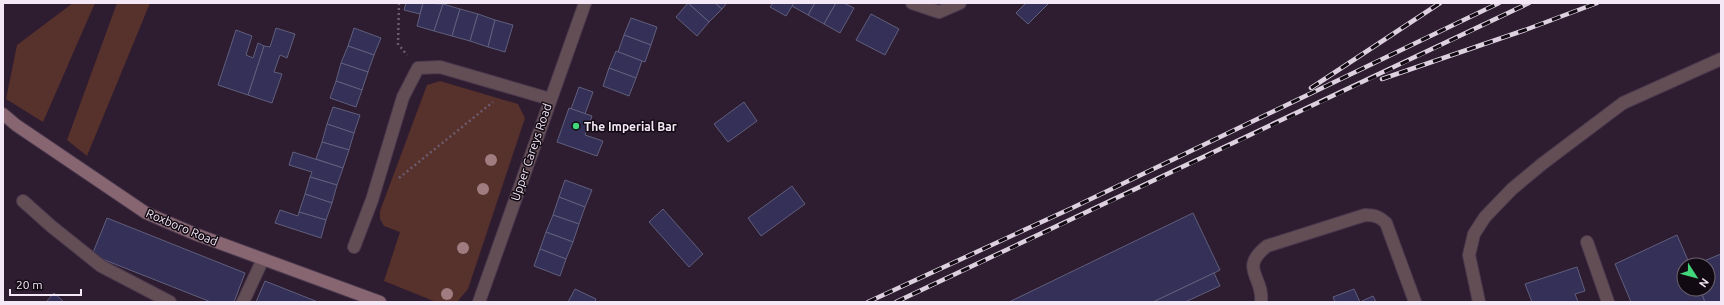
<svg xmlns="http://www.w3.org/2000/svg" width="1724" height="305" font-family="Ubuntu,sans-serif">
  <rect width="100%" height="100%" fill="#2e1c31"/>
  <g fill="#57312b">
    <polygon points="73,3 95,3 43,122 6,99 17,45"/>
    <polygon points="117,3 150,3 87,156 67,140"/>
    <polygon points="440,81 518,104 525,118 468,289 457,302 436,302 384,281 400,232 384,226 380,219 380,211 427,85"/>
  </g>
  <g fill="#343057" stroke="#605f7c">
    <polygon points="406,3 423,3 420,14 404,10"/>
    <polygon points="423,3 443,4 434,31 417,26"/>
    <polygon points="688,3 715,3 722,9 709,22"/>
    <polygon points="688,3 709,22 697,36 676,17"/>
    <polygon points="715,3 727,3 722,9"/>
    <polygon points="773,3 794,3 786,16 770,7"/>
    <polygon points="794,3 815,3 808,15 792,6"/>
    <polygon points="815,3 836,3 824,24 808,15"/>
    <polygon points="836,3 844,3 854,8 840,33 824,24"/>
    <polygon points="1026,3 1049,3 1028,24 1016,13"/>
    <polygon points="443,4 460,9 452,36 434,31"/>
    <polygon points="460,9 478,14 470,41 452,36"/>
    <polygon points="478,14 495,20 488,47 470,41"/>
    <polygon points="871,14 899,29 885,55 856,40"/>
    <polygon points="631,18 657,27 651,45 624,35"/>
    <polygon points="495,20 513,25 505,52 488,47"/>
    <polygon points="276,28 295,34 287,58 280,55 274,72 282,74 272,103 248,95 264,46 270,47"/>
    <polygon points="354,28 381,38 374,55 348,46"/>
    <polygon points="236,30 252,36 246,55 253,58 258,43 264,46 248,95 218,85"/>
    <polygon points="624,35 651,45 645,62 618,52"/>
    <polygon points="348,46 374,55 368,72 341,63"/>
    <polygon points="616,51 642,61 636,78 609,68"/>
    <polygon points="341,63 368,72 362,90 336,81"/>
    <polygon points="609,68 636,78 629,96 603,86"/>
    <polygon points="336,81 362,90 356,107 330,98"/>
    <polygon points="579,87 593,92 585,114 571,109"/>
    <polygon points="744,102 757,121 728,142 714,124"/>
    <polygon points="333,107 360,115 354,133 327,124"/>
    <polygon points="569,108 592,116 585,135 603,141 597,156 557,142"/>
    <polygon points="327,124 354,133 349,150 322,142"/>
    <polygon points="322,142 349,150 343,168 316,159"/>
    <polygon points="293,152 343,168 337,185 310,177 312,172 289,165"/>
    <polygon points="310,177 337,185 332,203 305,194"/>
    <polygon points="565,180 592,190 585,207 559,197"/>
    <polygon points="792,186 805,204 761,236 748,218"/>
    <polygon points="305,194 332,203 326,220 299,212"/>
    <polygon points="559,197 585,207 579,224 553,215"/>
    <polygon points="663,209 703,254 689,267 649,222"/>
    <polygon points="280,210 298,216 299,212 326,220 321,238 275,223"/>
    <polygon points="1193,213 1220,270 1214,273 1153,302 1009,302"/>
    <polygon points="553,215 579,224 573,242 546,232"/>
    <polygon points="107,218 245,273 234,302 211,302 92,255"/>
    <polygon points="546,232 573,242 566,259 540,249"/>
    <polygon points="1677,235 1690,265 1684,265 1684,289 1700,289 1705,302 1631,302 1615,264"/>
    <polygon points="540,249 566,259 560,276 534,266"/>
    <polygon points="1721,254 1721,302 1705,302 1700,289 1708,289 1708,265 1694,265"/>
    <polygon points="1577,267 1585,291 1575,294 1578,302 1532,302 1525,284"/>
    <polygon points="1214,273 1220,286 1185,302 1153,302"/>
    <polygon points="265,281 318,302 256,302"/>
    <polygon points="575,289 596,299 595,302 568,302"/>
    <polygon points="1354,289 1360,302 1335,302 1333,297"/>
    <polygon points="54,293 64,302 46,302"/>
    <polygon points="1373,296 1376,302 1363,302 1362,301"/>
  </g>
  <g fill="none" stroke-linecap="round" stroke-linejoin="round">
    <defs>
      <g id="service">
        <polyline points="23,201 51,226 101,266 170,302"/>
        <polyline points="1587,242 1608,302"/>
        <polyline points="243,302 263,259"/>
        <path d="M1261,302C1264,276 1238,269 1267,246L1365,215C1375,215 1380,217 1386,223L1415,302"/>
        <polyline points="1479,302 1469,255 1474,234 1485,217 1512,189 1542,164 1623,103 1721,59"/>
      </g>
      <g id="minor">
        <polyline points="912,3 939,12 960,3"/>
        <polyline points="354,247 372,200 403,97 418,68 440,67 550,99"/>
        <polyline points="479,302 585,3"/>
      </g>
      <polyline id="secondary" points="3,114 16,125 146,213 195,234 380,302"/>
    </defs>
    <use href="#service" stroke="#4a394d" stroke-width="14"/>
    <use href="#minor" stroke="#4a394d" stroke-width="14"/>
    <use href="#secondary" stroke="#4a394d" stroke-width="14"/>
    <g stroke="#6c5c6f" stroke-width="2.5" stroke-dasharray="2 3" stroke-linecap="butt">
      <polyline points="399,3 398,44 407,55"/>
      <polyline points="399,178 493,102"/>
    </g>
    <use href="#service" stroke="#644e56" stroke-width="12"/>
    <use href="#minor" stroke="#644e56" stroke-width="12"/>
    <use href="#secondary" stroke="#876672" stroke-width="12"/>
    <defs>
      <g id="rail">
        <polyline points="1382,79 1525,30 1597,3"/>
        <polyline points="1311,88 1440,3"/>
        <polyline points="868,302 1072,208 1499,3"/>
        <path d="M896,302C1107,203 1318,104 1529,3"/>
      </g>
    </defs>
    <use href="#rail" stroke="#ddd0df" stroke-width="4.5"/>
    <use href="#rail" stroke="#120a13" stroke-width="3" stroke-dasharray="9" stroke-linecap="butt"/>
  </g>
  <g fill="#a07c81">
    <circle cx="491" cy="160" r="6"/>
    <circle cx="483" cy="189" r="6"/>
    <circle cx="463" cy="248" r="6"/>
    <circle cx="447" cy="294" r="6"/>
  </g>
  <circle fill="#42d77b" stroke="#120a13" stroke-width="1.5" cx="576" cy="126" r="4"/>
  <g text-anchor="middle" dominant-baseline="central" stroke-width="3" stroke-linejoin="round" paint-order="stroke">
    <g font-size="12" font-weight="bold" fill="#f4e8f6" stroke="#120a13" text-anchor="start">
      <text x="584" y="126">The Imperial Bar</text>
    </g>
    <g font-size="12" fill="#f4e8f6" stroke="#120a13">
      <text transform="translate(531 152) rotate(-71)">Upper Careys Road</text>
      <text transform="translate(182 227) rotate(23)">Roxboro Road</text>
    </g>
  </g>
  <rect width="1724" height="305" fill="none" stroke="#f4e8f6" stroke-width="8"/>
  <g transform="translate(1696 277) rotate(126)"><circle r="19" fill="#120a13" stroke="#6c636e"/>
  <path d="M0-3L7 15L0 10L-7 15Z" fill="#42d77b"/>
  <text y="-6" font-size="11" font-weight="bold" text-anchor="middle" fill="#f4e8f6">N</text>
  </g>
  <path d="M10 289v6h71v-6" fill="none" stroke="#f4e8f6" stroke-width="2"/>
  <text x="16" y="289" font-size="12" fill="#f4e8f6" stroke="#120a13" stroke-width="3" paint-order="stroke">20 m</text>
</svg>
